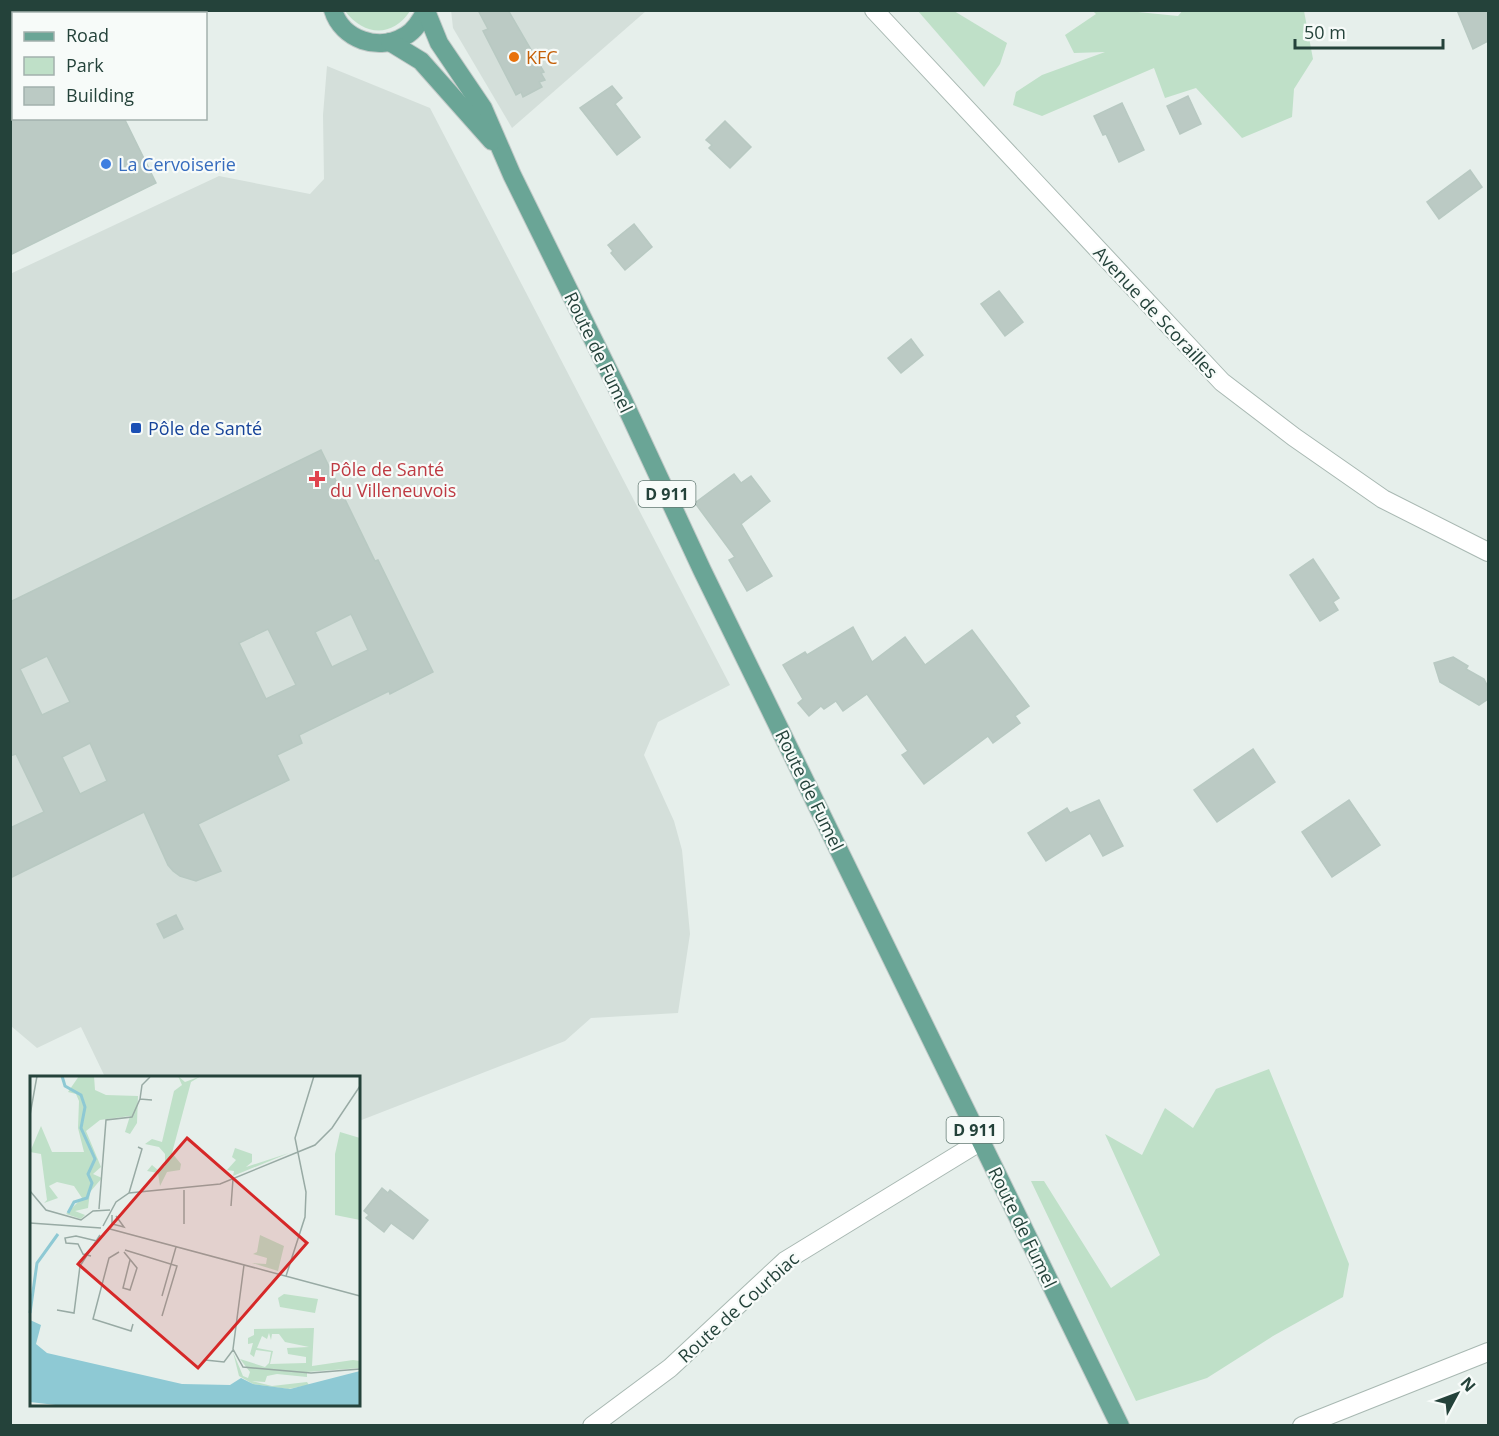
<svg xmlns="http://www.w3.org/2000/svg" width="1499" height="1436" font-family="'Open Sans',sans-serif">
  <rect width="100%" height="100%" fill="#e6efeb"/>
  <g fill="#d4dfda">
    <polygon points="451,10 646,11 512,128 453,28"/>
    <polygon points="327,66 430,108 730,685 658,722 644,755 674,821 682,850 690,934 678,1013 591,1018 565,1041 359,1121 358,1078 105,1077 81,1027 37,1048 11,1026 10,274 219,176 310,194 324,179 323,115"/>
  </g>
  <g fill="#bfe0c8">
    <polygon points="1183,10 1304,11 1313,59 1294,89 1292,117 1242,138 1196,88 1165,98 1154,68 1042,116 1013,105 1016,92 1042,75 1105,52 1074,53 1065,35 1096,14 1093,11 1128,11 1178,16"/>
    <path d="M345,11H410C392,38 364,36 345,11Z"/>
    <polygon points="918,11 954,11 1007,43 1000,64 984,87"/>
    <polygon points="1269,1069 1349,1264 1343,1297 1273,1336 1207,1378 1136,1401 1031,1181 1044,1181 1111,1288 1160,1255 1105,1134 1142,1155 1165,1108 1193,1128 1216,1089"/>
  </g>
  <g fill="#bbcac4" stroke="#b8c9c2" stroke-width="1.5" fill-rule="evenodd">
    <polygon points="478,10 508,10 544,72 541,73 545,80 539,82 542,87 523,97 521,92 516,95 483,31 488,29"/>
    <polygon points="1457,10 1488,10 1488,41 1473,49"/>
    <polygon points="612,86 622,98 615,104 640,137 617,155 580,108"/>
    <polygon points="1188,96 1201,124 1180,134 1167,106"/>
    <polygon points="1122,103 1144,150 1119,162 1106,134 1103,135 1094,116"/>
    <polygon points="18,118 124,118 156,183 10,255 10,122"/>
    <polygon points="725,121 751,147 730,168 709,148 712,145 706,140"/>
    <polygon points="1470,170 1482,187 1439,219 1427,202"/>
    <polygon points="634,224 652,247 625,270 611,253 613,251 608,245"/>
    <polygon points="999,291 1023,322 1005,336 981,304"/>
    <polygon points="911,339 923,355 901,373 888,358"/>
    <path d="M321,450L375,561L378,560L433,672L390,694L389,691L299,735L302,743L277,755L289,780L198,824L221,871L196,881L180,876L173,871L168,865L144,812L10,878V828L44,812L16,754L10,756V602ZM351,614L368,650L332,667L315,632ZM268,629L296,685L266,699L239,643ZM47,656L70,702L42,715L20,669ZM90,743L107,781L80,794L62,757Z"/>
    <polygon points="734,474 741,483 751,476 770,501 741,524 772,576 747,591 729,560 735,557 695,503"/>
    <polygon points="1313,559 1339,598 1333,602 1338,610 1320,621 1290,575"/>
    <polygon points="853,627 872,662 905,637 925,665 972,630 1029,706 1015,716 1020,723 993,743 988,736 924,784 902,755 908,751 867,694 843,711 836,701 824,709 821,706 809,716 798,703 803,699 783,665 805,652 807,655"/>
    <polygon points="1453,657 1468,666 1466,669 1484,679 1488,687 1488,699 1479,705 1440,682 1434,663"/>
    <polygon points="1253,749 1275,782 1217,822 1194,790"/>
    <polygon points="1099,800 1123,846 1103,856 1090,833 1046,861 1028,833 1067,808 1070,813"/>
    <polygon points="1349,800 1380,845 1332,877 1302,832"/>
    <polygon points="176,915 183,929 164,938 157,924"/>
    <polygon points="382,1188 388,1193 390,1190 428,1220 413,1239 391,1223 384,1232 366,1218 369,1215 364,1211"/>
  </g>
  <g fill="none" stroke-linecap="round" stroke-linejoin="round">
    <defs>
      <g id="street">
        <polyline points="874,10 1222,382 1294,437 1383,499 1488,552"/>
        <polyline points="57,14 71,10"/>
        <polyline points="10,27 14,26"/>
        <polyline points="592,1426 670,1368 785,1261 981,1141"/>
        <polyline points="1302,1426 1488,1352"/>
      </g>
      <g id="primary">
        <path d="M333,10C342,40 379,52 405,36C415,31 421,20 426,10"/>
        <polyline points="426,11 439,43 483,108 512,175 623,400 702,570 1120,1426"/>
        <polyline points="390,42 421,61 492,141"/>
      </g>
    </defs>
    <use href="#street" stroke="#a8b8b2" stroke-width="20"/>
    <use href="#primary" stroke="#c2cac8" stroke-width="20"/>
    <use href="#street" stroke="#fff" stroke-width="18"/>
    <use href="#primary" stroke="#6aa596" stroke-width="18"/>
  </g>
  <circle fill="#e8710a" stroke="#f7fbf9" stroke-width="2" cx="514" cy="57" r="6"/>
  <circle fill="#3f7fe0" stroke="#f7fbf9" stroke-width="2" cx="106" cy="164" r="6"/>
  <rect fill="#1a4fb4" stroke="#f7fbf9" stroke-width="2" x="130" y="422" width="12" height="12" rx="3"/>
  <path fill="#e0444e" stroke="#f7fbf9" stroke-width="2" d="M314 470h6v6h6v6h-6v6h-6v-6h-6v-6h6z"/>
  <g text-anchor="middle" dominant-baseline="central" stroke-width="4.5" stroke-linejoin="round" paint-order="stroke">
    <g fill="#f7fbf9" stroke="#637a73" stroke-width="1.5">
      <rect x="638.5" y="481" width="57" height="26" rx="4.5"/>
      <rect x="946.5" y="1117" width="57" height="26" rx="4.5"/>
    </g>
    <g font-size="16" font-weight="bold" fill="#24423a">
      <text x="667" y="494">D 911</text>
      <text x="975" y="1130">D 911</text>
    </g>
    <g font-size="18" fill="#c56008" stroke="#f7fbf9" text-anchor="start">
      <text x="526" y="57">KFC</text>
    </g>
    <g font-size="18" fill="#366cbe" stroke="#f7fbf9" text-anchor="start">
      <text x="118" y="164">La Cervoiserie</text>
    </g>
    <g font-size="18" fill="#24423a" stroke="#f7fbf9">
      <text transform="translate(1156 312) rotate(47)">Avenue de Scorailles</text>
      <text transform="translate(599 352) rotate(64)">Route de Fumel</text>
      <text transform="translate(810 790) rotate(64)">Route de Fumel</text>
      <text transform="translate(1023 1227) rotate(64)">Route de Fumel</text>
      <text transform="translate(738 1307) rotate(-42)">Route de Courbiac</text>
    </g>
    <g font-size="18" fill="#164399" stroke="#f7fbf9" text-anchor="start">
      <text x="148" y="428">Pôle de Santé</text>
    </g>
    <g font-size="18" fill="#be3a42" stroke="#f7fbf9" text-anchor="start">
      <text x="330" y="469">Pôle de Santé<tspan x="330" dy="21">du Villeneuvois</tspan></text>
    </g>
  </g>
  <g transform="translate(30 1076)">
    <rect width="330" height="330" fill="#e6efeb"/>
    <path d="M49,0H64L65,14L76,19L108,20L107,47L100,58L95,56L100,40L70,44L56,55L71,91L63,98L72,102L60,116L58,132L45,135L55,139L51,143L36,138L52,122L44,110L27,106L19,110L28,122L14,127L17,124L11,78L0,76L11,50L22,76H54L48,52L49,25L46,18L38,16ZM148,0L155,6L171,0L161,6L142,77L151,88L150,94L137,96L130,110L128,97L117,95L122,89L129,95L135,90V78L129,71L115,68L122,63L132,66L144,15L152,9ZM310,56L330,62V144L305,139V78ZM205,72L222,78V86L216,91L259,77L203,100L204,95L197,94L206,84L202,81ZM230,159L254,170L248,195L222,187L236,188L237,182L223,178L227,176ZM254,218L288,223L285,237L250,231L248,222ZM284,252L282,290L323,284L330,285V292L277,296V301L247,298L237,300L235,306L222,305L242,310L277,306L279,309L258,313L223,308L209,300L203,276L213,300L218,302L220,296L210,283L235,291L239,287L241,276L226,274L224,281L220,278L223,267L218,268V262L224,259V253ZM239,257L241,264L242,258H249L255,266L279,271L257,272L258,278L276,281V287L240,288L243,275L227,272L232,260L237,263Z" fill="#bfe0c8" fill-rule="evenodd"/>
    <path d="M0,244L11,249L6,268L17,277L152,308L200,309L211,302L223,308L260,313L330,295V330H34L0,326Z" fill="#8ec9d4"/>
    <path fill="none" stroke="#8ec9d4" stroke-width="3" d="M32,0L35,10L51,19L55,31L51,52L65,83L58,98L62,107L57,122L44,126L38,137M0,237L7,187L28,158"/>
    <path fill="none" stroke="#98aaa4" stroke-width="1.5" d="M110,23L112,9L120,1M0,39L7,0M154,114V148M0,115L16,134L51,144L63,135L80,134M99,117L112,73L108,71M201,130L203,103M69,133L76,44L102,41L110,23L122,24M82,139V148L94,151L86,140M0,147L71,152M73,150L86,126L99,117L190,108L285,69L302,52L330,10M80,153L330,220M95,174L147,190L132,240M89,176L79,182L63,243L101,255L103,248M94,176L107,192L100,214L93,212L100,184M61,180L53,178L48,168L36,167L35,162L46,160L67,165M214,189L203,273L213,291L281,297L330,293M256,200L275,141L276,116L265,62L284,0M132,220L146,171M27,234L44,237L50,190L70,159M175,284L194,286L203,274"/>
    <path fill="#d62828" fill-opacity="0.15" stroke="#d62828" stroke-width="3" d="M157,62L277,167L168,292L48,188Z"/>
    <rect width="330" height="330" fill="none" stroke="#24423a" stroke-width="3"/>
  </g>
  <rect width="1499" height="1436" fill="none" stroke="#24423a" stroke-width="24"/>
  <rect x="12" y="12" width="195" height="108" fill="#f7fbf9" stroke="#a3b1ad" stroke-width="1.5"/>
  <rect x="24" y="32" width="30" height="9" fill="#6aa596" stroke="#a3b1ad" stroke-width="1.5"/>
  <text x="66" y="42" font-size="18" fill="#24423a">Road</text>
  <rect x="24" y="57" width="30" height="18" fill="#bfe0c8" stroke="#a3b1ad" stroke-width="1.5"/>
  <text x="66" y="72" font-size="18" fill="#24423a">Park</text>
  <rect x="24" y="87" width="30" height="18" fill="#bbcac4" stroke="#a3b1ad" stroke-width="1.5"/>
  <text x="66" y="102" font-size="18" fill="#24423a">Building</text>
  <g transform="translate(1457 1394) rotate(49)" stroke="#f7fbf9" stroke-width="4.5" paint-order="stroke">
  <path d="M0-4.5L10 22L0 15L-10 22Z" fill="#24423a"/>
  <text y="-9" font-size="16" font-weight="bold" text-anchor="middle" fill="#24423a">N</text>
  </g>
  <path d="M1295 39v9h148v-9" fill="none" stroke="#24423a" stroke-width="3"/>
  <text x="1304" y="39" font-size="18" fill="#24423a" stroke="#f7fbf9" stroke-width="4.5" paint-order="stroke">50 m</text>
</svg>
